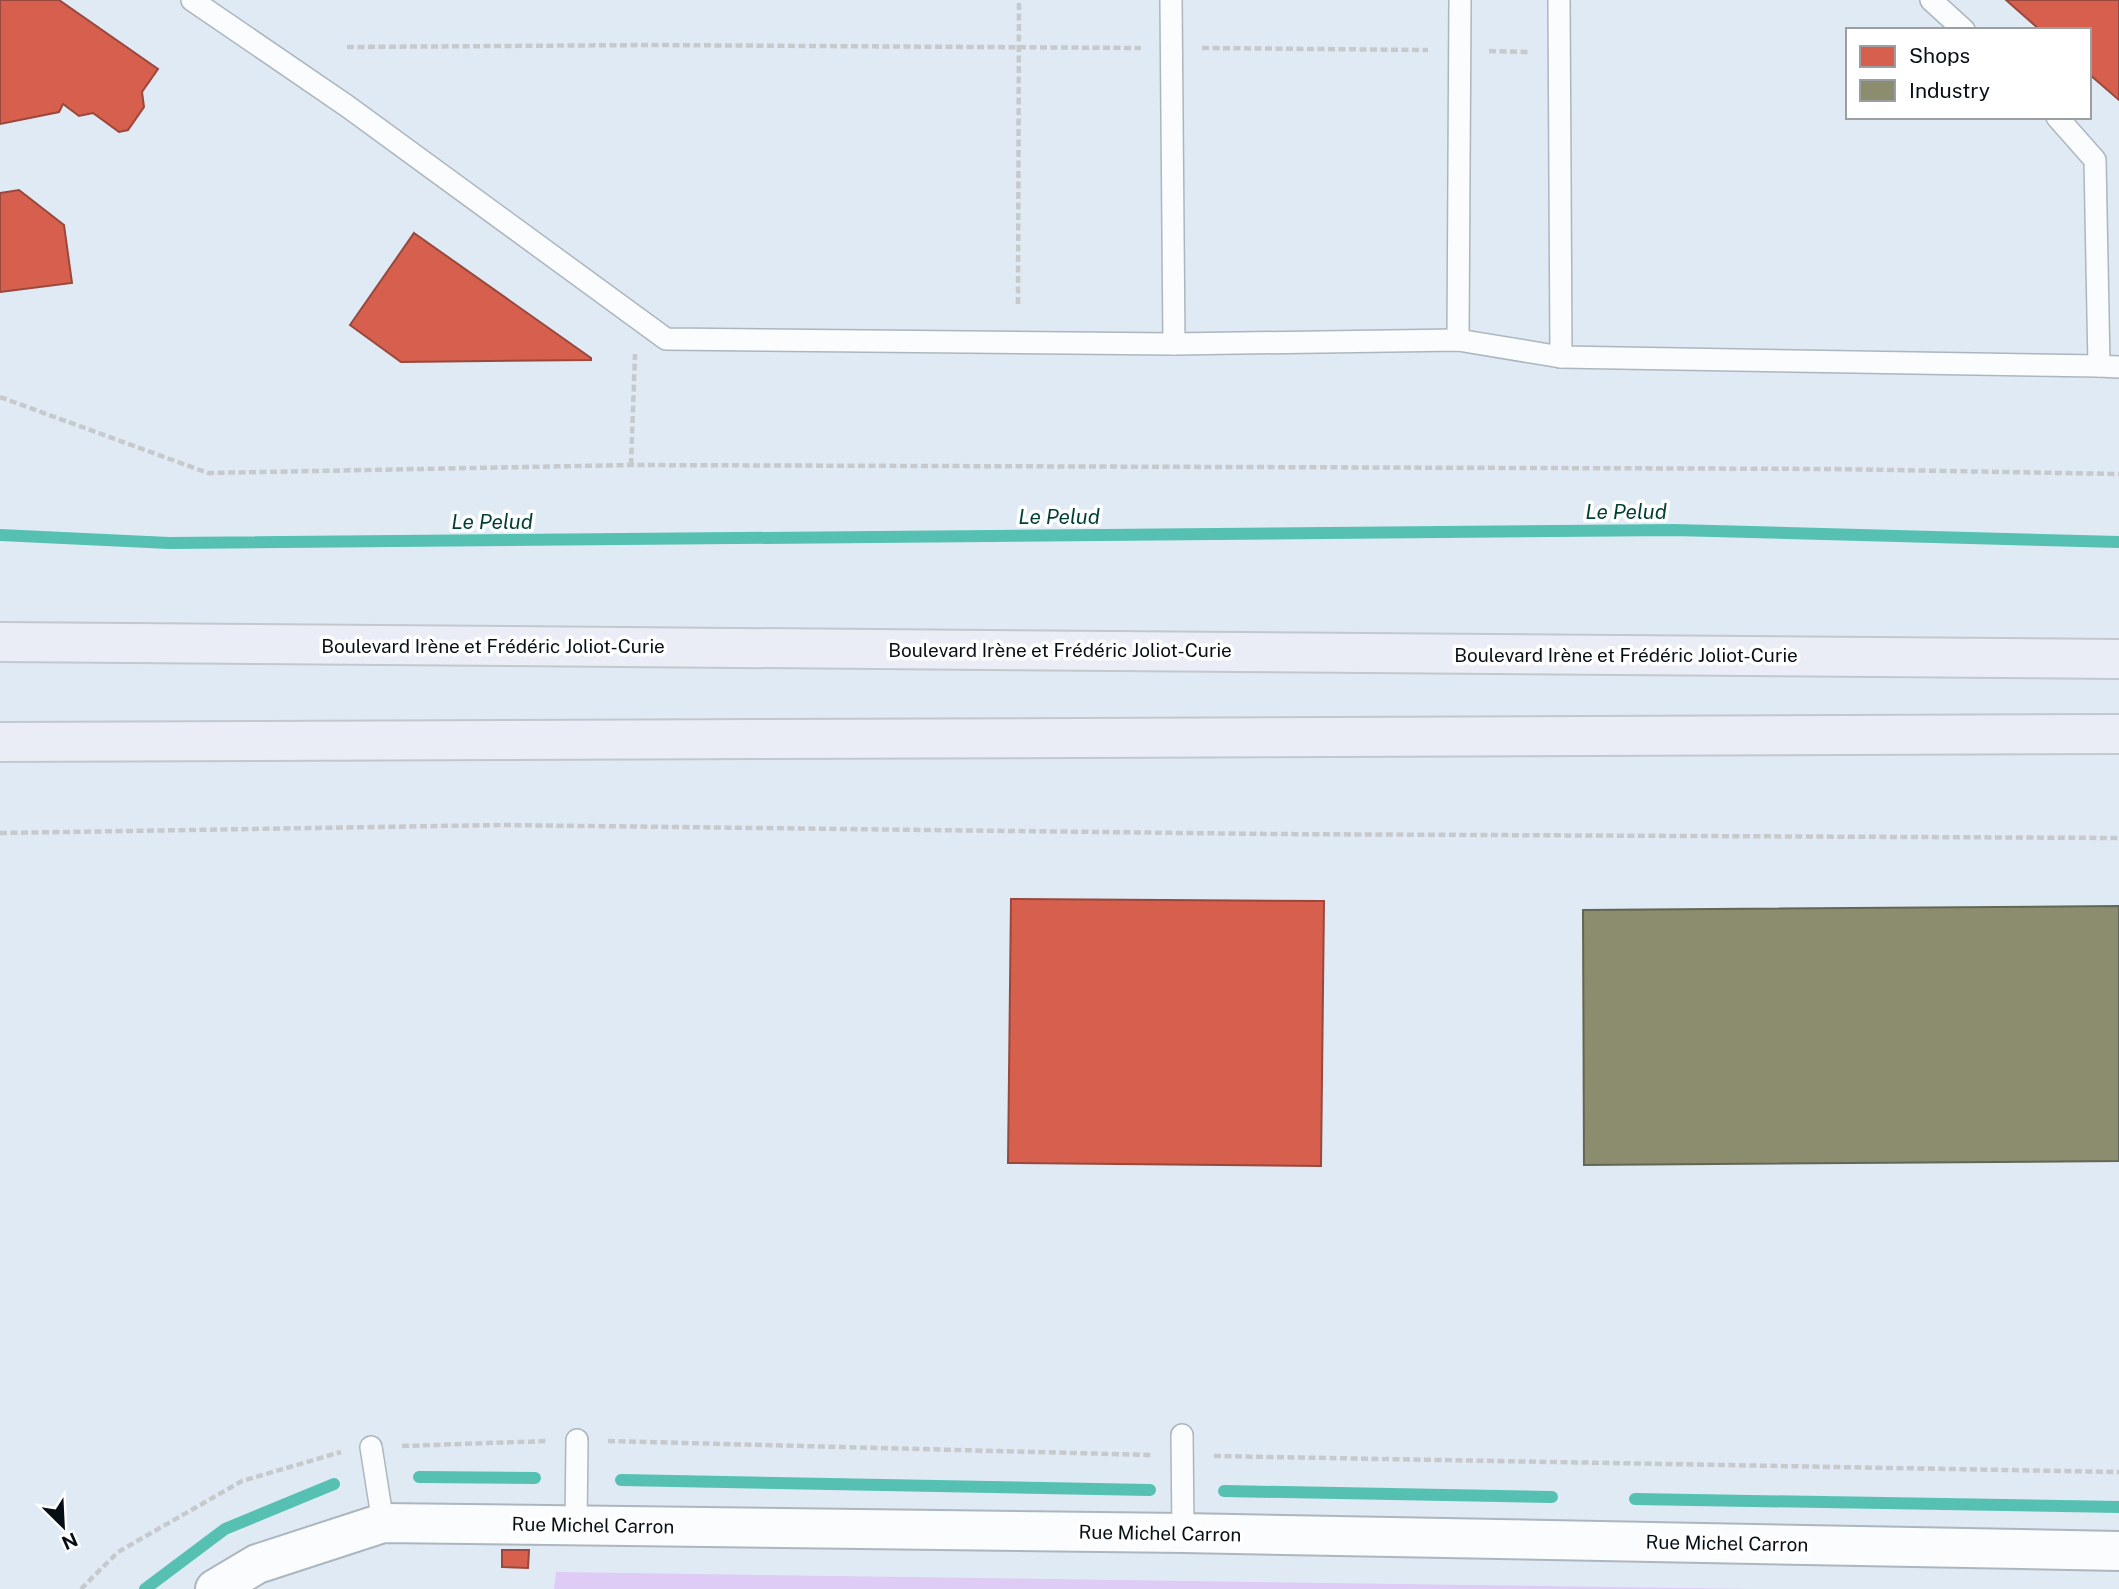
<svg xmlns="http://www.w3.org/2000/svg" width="2119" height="1589" font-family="'Public Sans',sans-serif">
  <rect width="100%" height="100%" fill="#e0eaf4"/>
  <polygon fill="#decbf6" points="556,1572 1753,1589 554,1589"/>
  <g fill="#d6604d" stroke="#98483c" stroke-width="2">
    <polygon points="0,0 59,0 158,69 142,92 144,107 128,130 119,132 93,113 79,116 63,104 59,112 0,124"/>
    <polygon points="2006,0 2119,0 2119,100 2089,74 2089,30 2040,30"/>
    <polygon points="19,190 64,225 72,283 0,292 0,193"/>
    <polygon points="414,233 591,358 591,360 401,362 350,325"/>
    <polygon points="1011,899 1324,901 1321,1166 1008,1163"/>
    <polygon points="502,1550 529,1550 528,1568 502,1567"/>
  </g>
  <polygon fill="#8c8c6e" stroke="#646654" stroke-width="2" points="2119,906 2119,1161 1584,1165 1583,910"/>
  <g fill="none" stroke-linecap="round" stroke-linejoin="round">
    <g stroke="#56c1b2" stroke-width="12">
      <polyline points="0,535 169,543 1674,530 2119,542"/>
      <polyline points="419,1477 535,1478"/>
      <polyline points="621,1480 1150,1490"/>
      <polyline points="1224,1491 1552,1497"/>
      <polyline points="1635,1499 2119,1507"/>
      <polyline points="145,1589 225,1529 334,1484"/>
    </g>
    <defs>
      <g id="service">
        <polyline points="192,0 347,106 666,339 1174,344 1458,340 1561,357"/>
        <polyline points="1171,0 1174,344"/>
        <polyline points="1559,0 1561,357 2099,366"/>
        <polyline points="1931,0 1964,30"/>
        <polyline points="2057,117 2095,160 2099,366 2119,367"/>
        <polyline points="1458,340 1460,0"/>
        <polyline points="1182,1435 1183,1533"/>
        <polyline points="371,1447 383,1523"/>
        <polyline points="576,1524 577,1440"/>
      </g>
      <polyline id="minor" points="215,1589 257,1564 383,1523 1183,1533 2119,1551"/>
      <g id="primary">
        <polyline points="0,642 2119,659"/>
        <polyline points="0,742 2119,734"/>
      </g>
    </defs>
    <use href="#service" stroke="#adb6be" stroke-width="24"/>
    <use href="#minor" stroke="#adb6be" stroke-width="42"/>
    <use href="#primary" stroke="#c2c8cc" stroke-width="42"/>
    <g stroke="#c7cacd" stroke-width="4.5" stroke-dasharray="7 3.5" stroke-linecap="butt">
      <polyline points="347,47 652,45 1141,48"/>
      <polyline points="1202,48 1428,50"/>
      <polyline points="1489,51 1529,52"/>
      <polyline points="1018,304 1019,0"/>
      <polyline points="0,397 208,473 631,465 1834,469 2119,474"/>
      <polyline points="631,465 635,354"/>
      <polyline points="0,833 502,825 1271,834 2119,838"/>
      <polyline points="608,1441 1152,1455"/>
      <polyline points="402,1446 547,1441"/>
      <polyline points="1214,1456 2119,1472"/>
      <polyline points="81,1589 118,1552 242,1481 341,1452"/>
    </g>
    <use href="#service" stroke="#fafcfd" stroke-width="21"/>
    <use href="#minor" stroke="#fafcfd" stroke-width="38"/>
    <use href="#primary" stroke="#ebedf6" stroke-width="38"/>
  </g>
  <g text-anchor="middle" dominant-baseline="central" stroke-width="7" stroke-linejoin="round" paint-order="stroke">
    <g font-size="19" fill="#070f16" stroke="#fff">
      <text x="493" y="646">Boulevard Irène et Frédéric Joliot-Curie</text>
      <text x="1060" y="650">Boulevard Irène et Frédéric Joliot-Curie</text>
      <text x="1626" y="655">Boulevard Irène et Frédéric Joliot-Curie</text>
      <text transform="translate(593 1525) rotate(1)">Rue Michel Carron</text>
      <text transform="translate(1160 1533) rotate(1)">Rue Michel Carron</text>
      <text transform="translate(1727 1543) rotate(1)">Rue Michel Carron</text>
    </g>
    <g font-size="21" font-style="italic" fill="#013f34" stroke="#fff">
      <text x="1626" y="511">Le Pelud</text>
      <text x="1059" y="516">Le Pelud</text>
      <text x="492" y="521">Le Pelud</text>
    </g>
  </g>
  <rect x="1846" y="28" width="245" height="91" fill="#ffffff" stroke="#9c9fa2" stroke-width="2"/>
  <rect x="1860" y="46" width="35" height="21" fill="#d6604d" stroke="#9c9fa2" stroke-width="2"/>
  <text x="1909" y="63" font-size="21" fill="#070f16">Shops</text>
  <rect x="1860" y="80" width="35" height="21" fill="#8c8c6e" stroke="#9c9fa2" stroke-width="2"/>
  <text x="1909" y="98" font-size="21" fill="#070f16">Industry</text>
  <g transform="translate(63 1526) rotate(156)" stroke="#ffffff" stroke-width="5" paint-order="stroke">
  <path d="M0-5L12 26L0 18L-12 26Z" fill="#070f16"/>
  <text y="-10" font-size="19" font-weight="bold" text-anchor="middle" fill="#070f16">N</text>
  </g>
</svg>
